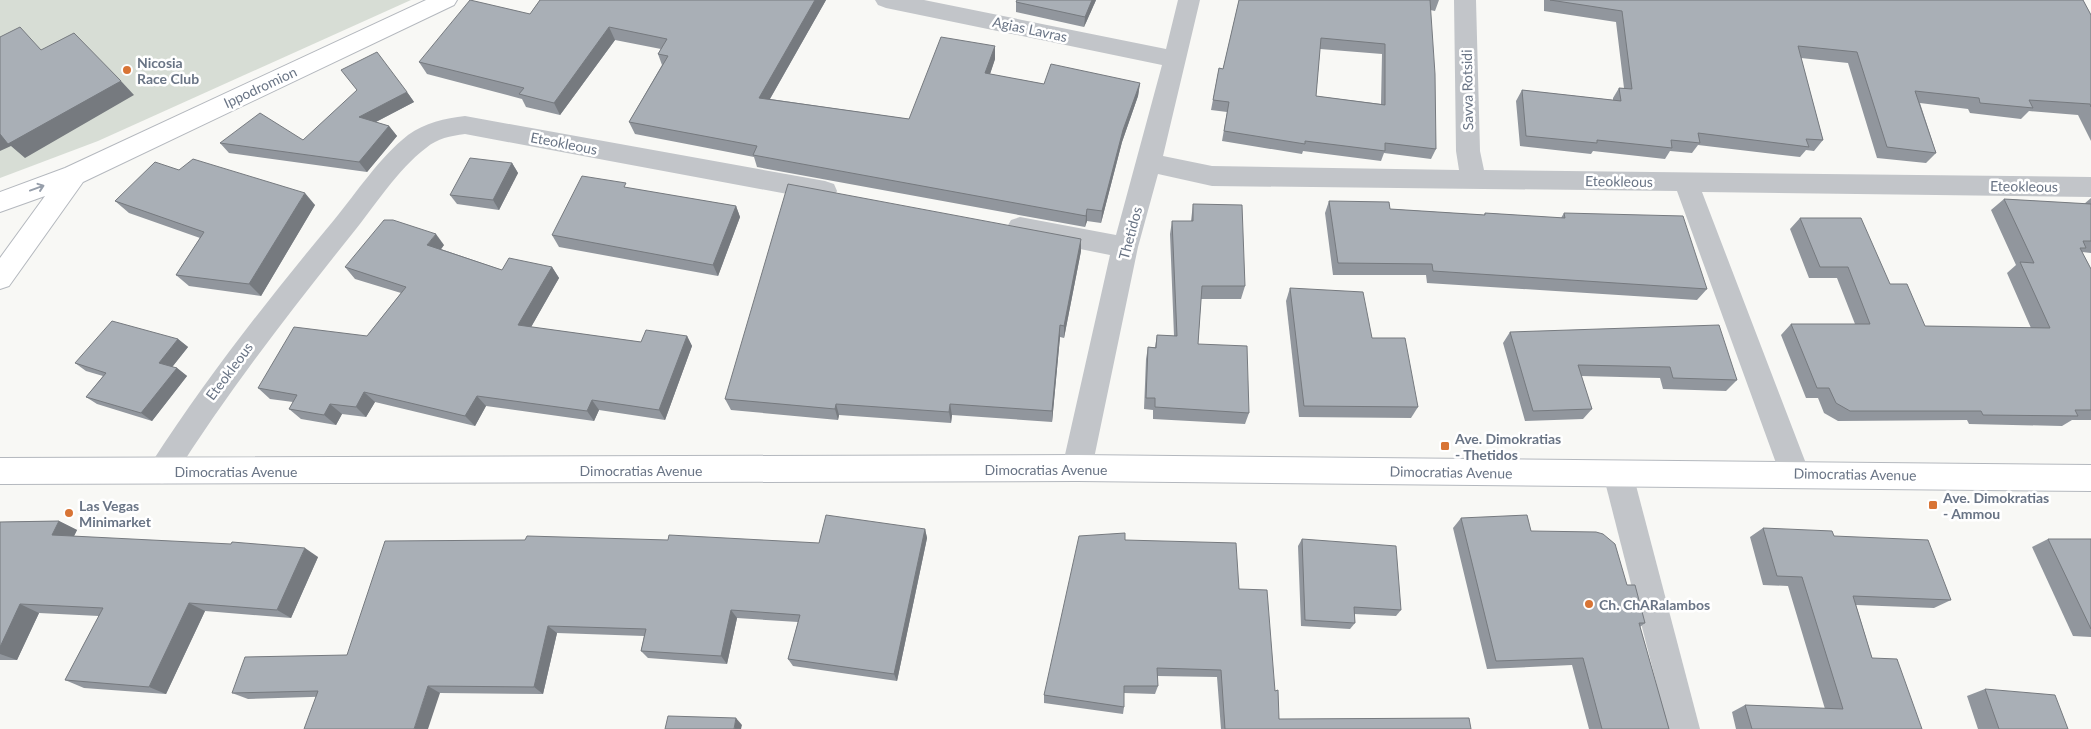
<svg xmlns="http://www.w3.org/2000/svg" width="2091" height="729" font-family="Lato,sans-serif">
  <rect width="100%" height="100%" fill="#f8f8f5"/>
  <polygon fill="#d7ddd5" points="0,0 411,0 98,141 0,178"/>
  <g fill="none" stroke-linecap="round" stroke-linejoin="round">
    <defs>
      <g id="secondary">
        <polygon points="426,0 457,0 454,5 83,182 9,286 0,289 0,258 45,196 0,212 0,192 65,168"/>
        <polygon points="1077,455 2091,465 2091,491 1077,481 0,484 0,458"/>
      </g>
    </defs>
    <use href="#secondary" stroke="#b4b8be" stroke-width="2"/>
    <g fill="#c2c5c9" fill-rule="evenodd">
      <polygon points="875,0 924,0 1166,49 1178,0 1200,0 1163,156 1212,166 1459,170 1456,151 1454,0 1476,0 1480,151 1484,170 2091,177 2091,197 1702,192 1810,474 1805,483 1795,487 1785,483 1780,474 1677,191 1212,186 1158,174 1138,247 1092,468 1087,477 1077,481 1067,477 1062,468 1110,255 1020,237 1011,234 1007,227 1011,220 1020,217 1116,235 1162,65 886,8 878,5"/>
      <path d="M465,116L825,181L834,184L837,191L834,198L825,201L465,134C450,136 438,138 426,148C397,170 375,206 352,234C288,314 226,394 172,480L162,484L152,480L147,471L152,462C207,377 269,298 334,220C357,192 379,158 408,135C425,123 445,118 465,116Z"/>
      <polygon points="1618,461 1628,465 1633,474 1700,729 1668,729 1603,474 1608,465"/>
    </g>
    <use href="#secondary" fill="#fff" fill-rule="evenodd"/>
  </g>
  <g fill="#91969d" fill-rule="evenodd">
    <polygon points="540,0 826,0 770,99 909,119 995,46 995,59 990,74 1044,84 1140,83 1138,96 1122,142 1101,223 1087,221 1085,227 757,167 754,157 635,134 629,122 662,65 658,54 661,49 615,40 560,115 526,107 522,99 427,74 419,62 530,14"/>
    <polygon points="1017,0 1096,0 1084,27 1016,12 1016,2"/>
    <path d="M1239,0H1439L1435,11L1430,10L1436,149L1431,159L1384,153L1381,161L1303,151L1302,154L1222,141L1227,112L1211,110L1219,68L1223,69ZM1320,49L1382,54L1381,104L1316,96Z"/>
    <polygon points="1544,0 2083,0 2091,15 2091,141 2078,115 2029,111 2021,119 1970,113 1968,109 1920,103 1936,153 1926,163 1877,158 1848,63 1801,58 1823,140 1814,151 1806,150 1800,157 1698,145 1692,153 1670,151 1665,159 1593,151 1591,154 1520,146 1516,101 1522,90 1613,100 1613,98 1619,88 1624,88 1616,22 1544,11"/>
    <polygon points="407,92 414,102 376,122 389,126 397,136 367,172 229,153 220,143 303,140"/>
    <polygon points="512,163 518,173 499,210 457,204 450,195"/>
    <polygon points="179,170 315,205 261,296 189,286 176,275 200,238 129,213 115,201"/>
    <polygon points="628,188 736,206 740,217 718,276 559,247 552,235"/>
    <polygon points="2091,198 2091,253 2082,252 2091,269 2091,420 2072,420 2062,426 1969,424 1967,420 1838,421 1824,413 1818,398 1806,398 1781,335 1791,324 1855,324 1837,278 1809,278 1790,229 1800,218 1890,284 1925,326 2031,328 2007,273 2016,265 1991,210 2004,199 2084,204"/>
    <polygon points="1329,201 1390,209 1484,215 1485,213 1561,218 1564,213 1707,289 1697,300 1427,283 1426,275 1333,275 1325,213"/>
    <polygon points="1193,204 1245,286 1241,299 1201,299 1198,344 1249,413 1245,424 1153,419 1153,410 1144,409 1146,359 1148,347 1155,347 1157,335 1174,336 1170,234 1172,221 1191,221"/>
    <polygon points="1081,239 1081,251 1064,338 1060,337 1052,422 952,415 951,423 839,415 838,420 731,410 725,399"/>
    <polygon points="444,245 441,249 502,270 552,267 559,278 531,327 641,342 687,336 692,346 665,420 599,410 594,421 486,406 475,426 375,402 366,417 342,414 336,425 301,419 289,409 293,402 270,399 258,388 367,336 401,293 355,279 345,267"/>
    <polygon points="1290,288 1372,338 1418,407 1411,418 1299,417 1286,301"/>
    <polygon points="1510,332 1737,380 1726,391 1663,389 1660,378 1581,376 1592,409 1583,419 1525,421 1503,343"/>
    <polygon points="178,339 188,347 172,367 177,368 187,376 152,421 97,404 86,397 103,376 86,371 75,363"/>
    <polygon points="1461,518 1531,531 1627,585 1645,623 1640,627 1669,729 1589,729 1572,665 1487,669 1453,528"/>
    <polygon points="59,521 77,530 74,536 318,557 291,618 205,611 166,694 84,688 65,680 99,616 39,613 17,660 0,660 0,522"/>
    <polygon points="1763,528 1834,536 1951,600 1934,608 1856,605 1872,658 1922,729 1736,729 1732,712 1745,705 1825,709 1788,586 1763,585 1750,537"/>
    <polygon points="925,529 927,538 897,681 793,666 788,659 798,622 737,618 727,664 648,658 641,651 644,636 557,633 543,694 440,693 248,699 232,693 347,655 668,540 819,543"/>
    <polygon points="1302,539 1401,610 1396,616 1354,614 1355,623 1350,629 1301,626 1298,546"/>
    <polygon points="2048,539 2091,539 2091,637 2073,636 2032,547"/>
    <polygon points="1125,540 1239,589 1275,691 1279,719 1471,729 1221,729 1217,677 1157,676 1158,686 1155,694 1124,693 1124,707 1123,714 1044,703 1044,695"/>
    <polygon points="1985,689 2068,729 1978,729 1967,696"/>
  </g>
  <g fill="#767a7f">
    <polygon points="815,0 826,0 763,111 759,98"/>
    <polygon points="1092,0 1096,0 1084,27 1085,17"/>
    <polygon points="609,27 615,40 560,115 554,103"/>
    <polygon points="995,46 995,59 986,86 985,73"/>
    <polygon points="121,81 134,95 25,158 11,146 0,151 0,134"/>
    <polygon points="1140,83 1138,96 1122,142 1101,223 1102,211 1123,130"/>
    <polygon points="407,92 414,102 366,127 359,117"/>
    <polygon points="389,126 397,136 367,172 359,162"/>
    <polygon points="512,163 518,173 499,210 493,200"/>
    <polygon points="305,193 315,205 261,296 249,284"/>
    <polygon points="736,206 740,217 718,276 713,265"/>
    <polygon points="1087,209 1087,221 1085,227 1086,216"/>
    <polygon points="436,234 444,245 436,256 427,245"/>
    <polygon points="1081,239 1081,251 1064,338 1064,326"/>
    <polygon points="552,267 559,278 526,336 518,325"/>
    <polygon points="1060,325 1060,337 1052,422 1052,411"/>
    <polygon points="687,336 692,346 665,420 659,410"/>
    <polygon points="178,339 188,347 169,371 159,363"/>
    <polygon points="177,368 187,376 152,421 141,413"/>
    <polygon points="364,392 375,402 366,417 356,407"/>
    <polygon points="477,396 486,406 475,426 465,416"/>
    <polygon points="592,400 599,410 594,421 587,411"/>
    <polygon points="330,404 342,414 336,425 324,415"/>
    <polygon points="836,404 839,415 838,420 835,409"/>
    <polygon points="950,404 952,415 951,423 949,412"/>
    <polygon points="59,521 77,530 70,544 52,535"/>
    <polygon points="925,529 927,538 897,681 894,674"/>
    <polygon points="305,548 318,557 291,618 277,610"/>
    <polygon points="189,603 205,611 166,694 149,687"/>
    <polygon points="20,604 39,613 17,660 0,654 0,647"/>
    <polygon points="731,610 737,618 727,664 721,656"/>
    <polygon points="548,626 557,633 543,694 534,687"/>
    <polygon points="428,686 440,693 428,729 414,729"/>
    <polygon points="736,718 742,725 741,729 734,729"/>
  </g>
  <g fill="#a9afb6" stroke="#767a7f" fill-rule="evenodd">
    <polygon points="470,0 530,14 540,0 815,0 759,98 909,119 941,37 995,46 985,73 1044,84 1051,64 1140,83 1123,130 1102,211 1087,209 1086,216 753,155 757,146 629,122 668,56 658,54 667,39 609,27 554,103 519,94 524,88 419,62"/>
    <polygon points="1017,0 1092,0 1085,17 1016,2"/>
    <path d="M1239,0H1430L1435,74L1436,149L1385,143V151L1305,141V144L1224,131L1229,102L1213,100L1219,68L1223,69ZM1321,38L1385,44V105L1316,96Z"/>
    <polygon points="1550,0 2083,0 2091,15 2091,107 2090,104 2029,100 2033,108 1980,103 1979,98 1915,91 1936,153 1887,147 1857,52 1798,46 1823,140 1806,139 1809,147 1698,133 1700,143 1671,140 1672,148 1597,140 1597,143 1526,136 1522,90 1621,101 1619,88 1632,89 1622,11"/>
    <polygon points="20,27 41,50 74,33 121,81 8,144 0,134 0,37"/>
    <polygon points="377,52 407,92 359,117 389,126 359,162 220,143 260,113 303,140 357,90 341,70"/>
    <polygon points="470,158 512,163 493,200 450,195"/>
    <polygon points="193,159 305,193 249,284 176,275 204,232 115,201 155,162 179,170"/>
    <polygon points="582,176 626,183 624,187 736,206 713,265 552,235"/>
    <polygon points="788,184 1081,239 1064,326 1060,325 1052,411 950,404 949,412 836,404 835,409 725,399"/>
    <polygon points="2004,199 2091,204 2091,241 2083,241 2086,248 2080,248 2091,269 2091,410 2075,410 2078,416 1983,415 1981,411 1850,411 1836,403 1829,388 1817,388 1791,324 1870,324 1848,267 1820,267 1800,218 1861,218 1890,284 1907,284 1925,326 2050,328 2020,262 2034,263"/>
    <polygon points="1329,201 1389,202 1390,209 1485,215 1485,213 1565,218 1564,213 1683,216 1707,289 1433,271 1432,264 1338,263"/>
    <polygon points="1193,204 1242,205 1245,286 1202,286 1198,344 1247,346 1249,413 1155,407 1155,398 1146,398 1148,347 1156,348 1157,335 1177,336 1172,221 1193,221"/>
    <polygon points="384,220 393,220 436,234 427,245 502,270 509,258 552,267 518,325 641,342 646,330 687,336 659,410 592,400 587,411 477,396 465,416 364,392 356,407 330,404 324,415 289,409 297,395 258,388 294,327 367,336 406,287 345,267"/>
    <polygon points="1290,288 1363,292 1372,338 1405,338 1418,407 1304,406"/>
    <polygon points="112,321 178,339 159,363 177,368 141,413 86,397 106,373 75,363"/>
    <polygon points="1719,325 1737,380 1673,378 1670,367 1578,365 1592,409 1533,411 1510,332"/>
    <polygon points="826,515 925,529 894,674 788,659 800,615 731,610 721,656 641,651 646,629 548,626 534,687 428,686 414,729 304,729 318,691 232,693 245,657 347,655 385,541 525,540 527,536 668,540 669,535 819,543"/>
    <polygon points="1527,515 1531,531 1596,532 1603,534 1615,544 1627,585 1635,585 1645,623 1639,623 1669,729 1602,729 1583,658 1496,661 1461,518"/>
    <polygon points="59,521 52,535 231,544 232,542 305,548 277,610 189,603 149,687 65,680 103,608 20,604 0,647 0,522"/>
    <polygon points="1763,528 1832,531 1834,536 1928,540 1951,600 1853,596 1872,658 1897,659 1922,729 1752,729 1745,705 1843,709 1802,577 1777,576"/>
    <polygon points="1125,533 1125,540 1236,543 1239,589 1267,590 1275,691 1278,690 1279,719 1469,718 1471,729 1225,729 1221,670 1157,668 1158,686 1124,686 1124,707 1044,695 1079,536"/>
    <polygon points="1302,539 1396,546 1401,610 1354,607 1355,623 1305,620"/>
    <polygon points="2048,539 2091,539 2091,629"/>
    <polygon points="1985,689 2055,695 2068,729 1999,729"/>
    <polygon points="668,716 736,718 734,729 665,729"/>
  </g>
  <defs><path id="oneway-shaft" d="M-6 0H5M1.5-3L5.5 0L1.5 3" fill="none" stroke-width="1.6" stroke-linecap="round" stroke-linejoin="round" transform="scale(1.25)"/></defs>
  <use stroke="#969eaa" href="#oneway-shaft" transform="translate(37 188) rotate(-20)"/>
  <g fill="#d87435" stroke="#fff" stroke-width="2">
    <circle cx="127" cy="70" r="5"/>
    <rect x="1440" y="441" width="10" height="10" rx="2.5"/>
    <rect x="1928" y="500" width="10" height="10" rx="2.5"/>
    <circle cx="69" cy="513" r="5"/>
    <circle cx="1589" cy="604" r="5"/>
  </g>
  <g text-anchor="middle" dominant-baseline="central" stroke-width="5" stroke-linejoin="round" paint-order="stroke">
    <g font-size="14" fill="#697485" stroke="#fff">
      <text transform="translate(1030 29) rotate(12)">Agias Lavras</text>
      <text transform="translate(260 87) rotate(-25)">Ippodromion</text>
      <text transform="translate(1467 90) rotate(-91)">Savva Rotsidi</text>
      <text transform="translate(564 143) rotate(11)">Eteokleous</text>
      <text transform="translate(1619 181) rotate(1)">Eteokleous</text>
      <text transform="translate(2024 186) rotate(1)">Eteokleous</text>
      <text transform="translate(1130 233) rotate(-75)">Thetidos</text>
      <text transform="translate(229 371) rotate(-53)">Eteokleous</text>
      <text x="1046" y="469">Dimocratias Avenue</text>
      <text x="641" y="470">Dimocratias Avenue</text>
      <text x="236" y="471">Dimocratias Avenue</text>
      <text transform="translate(1451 472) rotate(1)">Dimocratias Avenue</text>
      <text transform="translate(1855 474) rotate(1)">Dimocratias Avenue</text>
    </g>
    <g font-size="14" font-weight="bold" fill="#697485" stroke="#fff" text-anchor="start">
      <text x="137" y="62">Nicosia<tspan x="137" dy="16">Race Club</tspan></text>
      <text x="1455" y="438">Ave. Dimokratias<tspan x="1455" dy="16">- Thetidos</tspan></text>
      <text x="1943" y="497">Ave. Dimokratias<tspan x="1943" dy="16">- Ammou</tspan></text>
      <text x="79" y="505">Las Vegas<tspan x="79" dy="16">Minimarket</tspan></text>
      <text x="1599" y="604">Ch. ChARalambos</text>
    </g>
  </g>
</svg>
